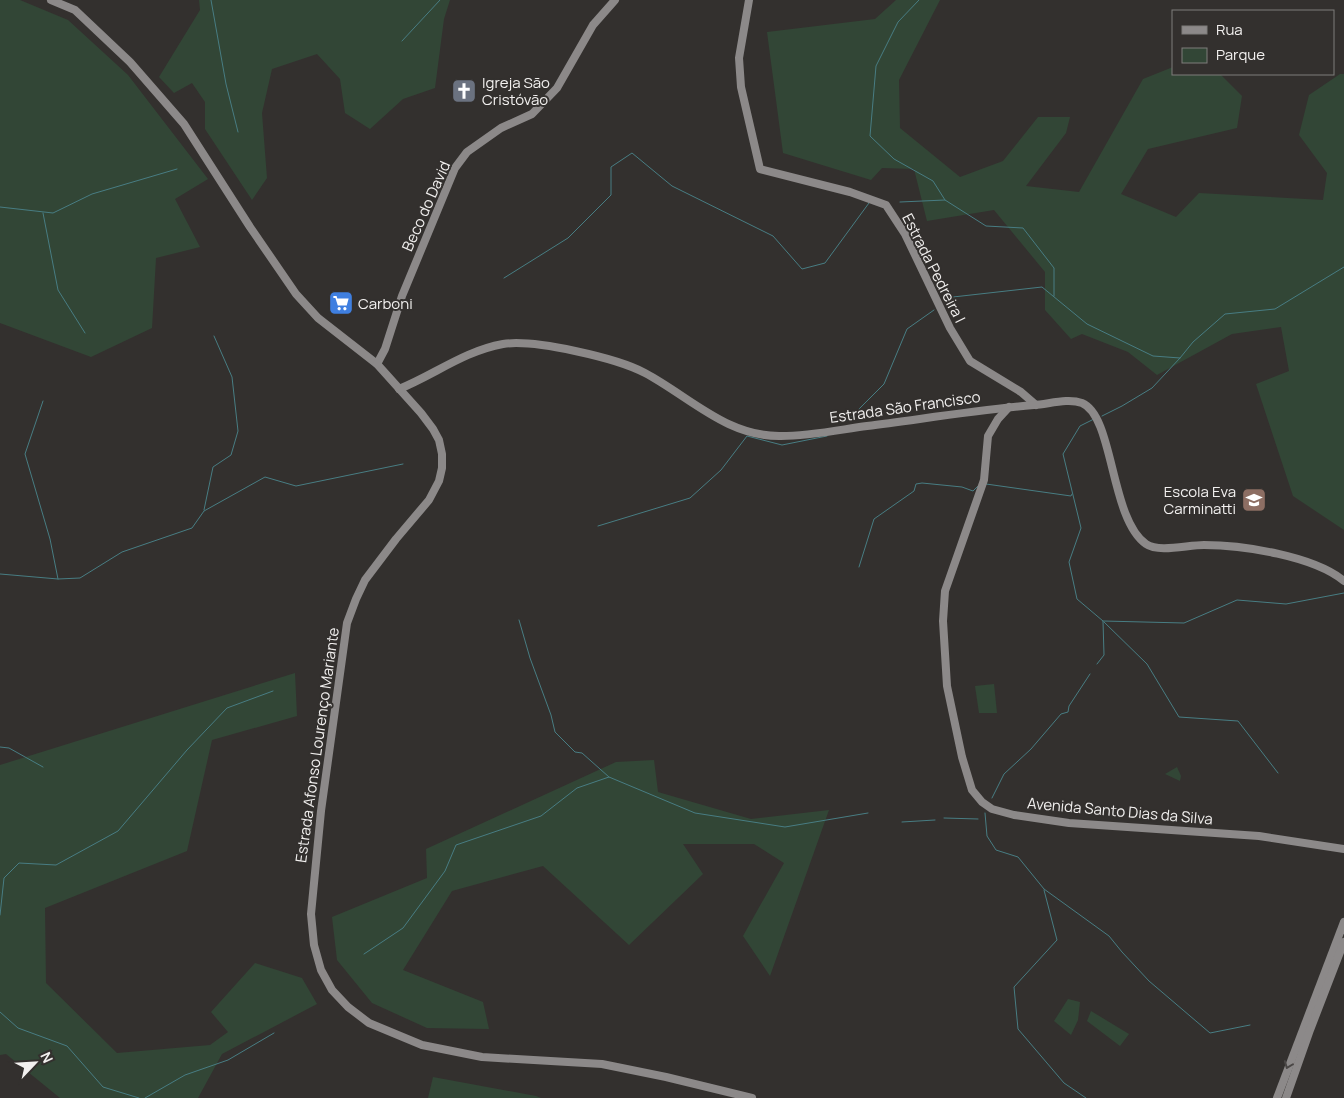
<svg xmlns="http://www.w3.org/2000/svg" width="1344" height="1098" font-family="Manrope,sans-serif">
  <rect width="100%" height="100%" fill="#33302e"/>
  <g fill="#324636">
    <polygon points="0,0 20,0 68,20 128,75 208,179 175,199 200,247 156,258 152,328 91,357 0,323"/>
    <polygon points="199,0 450,0 444,19 435,88 403,99 370,129 345,113 340,79 317,54 272,69 262,113 267,178 252,200 205,129 205,102 192,83 174,93 159,77 200,10"/>
    <polygon points="896,0 940,0 899,80 900,128 960,177 1003,161 1038,117 1070,117 1066,133 1026,186 1079,192 1143,79 1173,67 1173,74 1220,74 1242,96 1237,128 1148,149 1121,194 1176,217 1199,193 1323,200 1327,173 1299,135 1309,95 1340,74 1344,74 1344,530 1293,496 1256,384 1289,371 1281,327 1232,334 1157,375 1128,352 1082,334 1071,339 1045,310 1045,272 994,210 927,221 914,169 882,168 871,180 783,153 767,32 875,19"/>
    <polygon points="295,673 297,716 212,740 187,851 45,908 46,983 117,1053 210,1045 228,1032 211,1012 255,963 302,978 317,1004 222,1054 198,1098 60,1098 6,1054 0,1055 0,765"/>
    <polygon points="994,684 997,713 979,713 975,686"/>
    <polygon points="654,760 658,792 751,819 829,810 770,976 743,936 784,863 754,844 683,844 703,874 629,945 543,866 452,891 403,970 483,1002 489,1029 427,1028 372,1003 337,960 332,917 427,878 426,849 616,762"/>
    <polygon points="1177,767 1181,776 1180,781 1165,774"/>
    <polygon points="1068,999 1080,1002 1078,1020 1071,1035 1054,1021"/>
    <polygon points="1091,1011 1129,1034 1120,1046 1087,1021"/>
    <polygon points="433,1077 536,1096 541,1098 428,1098"/>
  </g>
  <g fill="none" stroke-linecap="round" stroke-linejoin="round">
    <g stroke="#487d83" stroke-width="1">
      <polyline points="211,0 226,84 238,132"/>
      <polyline points="919,0 898,22 876,66 870,136 894,159 933,181 945,200"/>
      <polyline points="402,41 440,0"/>
      <polyline points="900,202 945,200 986,226 1023,228 1054,268 1054,296"/>
      <polyline points="0,207 53,213 92,194 177,169"/>
      <polyline points="43,213 58,290 85,333"/>
      <polyline points="504,278 568,238 611,195 611,167 632,153 672,186 773,236 802,269 825,263 869,203"/>
      <polyline points="946,302 953,297 1042,287 1087,324 1153,356 1180,358"/>
      <polyline points="43,401 25,454 50,539 58,579"/>
      <polyline points="1102,416 1122,406 1152,388 1180,358 1193,342 1225,314 1275,309 1344,267"/>
      <polyline points="1094,419 1080,426 1063,454 1081,528 1069,562 1077,599 1103,621 1104,655 1097,664"/>
      <polyline points="847,421 884,384 907,329 934,310"/>
      <polyline points="986,484 1071,496 1072,494"/>
      <polyline points="204,510 213,467 231,455 238,431 232,377 214,336"/>
      <polyline points="598,526 690,498 721,470 747,436 782,445 827,436"/>
      <polyline points="859,567 874,519 914,491 916,484 922,483 962,487 973,491 978,486"/>
      <polyline points="0,574 58,579 80,578 122,552 192,528 204,511 265,477 296,486 403,464"/>
      <polyline points="519,620 530,658 551,715 555,732 575,752 582,753 609,777"/>
      <polyline points="1103,621 1184,623 1237,600 1286,604 1344,593"/>
      <polyline points="1104,622 1147,664 1179,717 1238,721 1278,773"/>
      <polyline points="0,747 9,748 43,767"/>
      <polyline points="992,798 1004,774 1031,749 1061,714 1068,712 1069,706 1090,674"/>
      <polyline points="985,813 987,836 996,850 1018,857 1044,889 1109,936 1122,952 1149,981 1210,1033 1250,1025"/>
      <polyline points="944,818 978,819"/>
      <polyline points="902,822 935,820"/>
      <polyline points="1044,890 1057,940 1014,987 1018,1029 1064,1083 1086,1098"/>
      <polyline points="0,915 4,878 19,863 56,865 118,831 187,750 227,708 273,691"/>
      <polyline points="364,954 403,928 445,871 456,845 541,816 577,788 609,777 695,813 785,827 868,813"/>
      <polyline points="0,1012 18,1028 67,1046 103,1087 139,1098"/>
      <polyline points="145,1098 185,1075 228,1060 274,1033"/>
    </g>
    <g stroke="#8c8989" stroke-width="8">
      <polyline points="51,0 75,10 130,62 184,124 250,227 296,294 318,318 377,364 421,413 433,429 439,440 442,454 442,468 439,481 429,500 396,539 365,580 356,599 347,623 321,811 311,914 314,945 321,970 332,990 348,1007 369,1023 422,1045 482,1057 602,1064 666,1077 752,1098"/>
      <polyline points="749,0 739,58 741,87 760,169 850,192 886,205 905,234 950,328 970,361 1021,392 1036,405"/>
      <polyline points="377,364 385,349 402,296 455,168 467,152 501,128 532,114 557,88 593,25 615,0"/>
      <path d="M399,389C434,375 464,351 503,344C534,339 617,358 645,373C690,397 727,437 781,436C810,436 838,430 867,426C922,419 978,410 1034,405C1049,404 1068,398 1082,403C1114,416 1110,519 1146,544C1159,553 1187,545 1204,545C1243,545 1314,556 1344,581"/>
      <polyline points="1009,407 998,419 988,436 984,480 945,591 943,621 947,686 962,757 972,790 982,802 992,809 1014,815 1069,823 1259,836 1344,849"/>
      <polyline points="1277,1098 1344,922"/>
      <polyline points="1286,1098 1310,1030 1344,942"/>
    </g>
  </g>
  <defs><path id="oneway-chevron" d="M-2-3.5L2.5 0L-2 3.5" fill="none" stroke-width="1.6" stroke-linecap="round" stroke-linejoin="round" transform="scale(1.25)"/></defs>
  <use stroke="#494645" href="#oneway-chevron" transform="translate(1288 1065) rotate(111)"/>
  <defs>
    <symbol id="church-square" viewBox="-11 -11 22 22"><rect x="-9" y="-9" width="18" height="18" rx="4" fill="#6b7280" stroke="#33302e"/><path d="M-1.2-6h2.4v3.5h3.3v2.4h-3.3V6h-2.4V-.1h-3.3v-2.4h3.3Z" fill="#fff"/></symbol>
    <symbol id="supermarket-square" viewBox="-11 -11 22 22"><rect x="-9" y="-9" width="18" height="18" rx="4" fill="#3f7fe0" stroke="#33302e"/><path d="M-6-5.5h2.5l.6 2H6L4.5 2H-2.5L-4.4-4H-6ZM-1.5 3.2a1.3 1.3 0 1 0 .1 0ZM3 3.2a1.3 1.3 0 1 0 .1 0Z" fill="#fff"/></symbol>
    <symbol id="school-square" viewBox="-11 -11 22 22"><rect x="-9" y="-9" width="18" height="18" rx="4" fill="#8d6e63" stroke="#33302e"/><path d="M0-5L7-2L0 1L-7-2ZM-4 1L0 2.5L4 1V4Q0 6-4 4Z" fill="#fff"/></symbol>
  </defs>
  <g fill-rule="evenodd">
    <use href="#church-square" x="450" y="77" width="28" height="28"/>
    <use href="#supermarket-square" x="327" y="289" width="28" height="28"/>
    <use href="#school-square" x="1240" y="486" width="28" height="28"/>
  </g>
  <g text-anchor="middle" dominant-baseline="central" stroke-width="4" stroke-linejoin="round" paint-order="stroke">
    <g font-size="15" fill="#f2f0ef" stroke="#33302e" text-anchor="start">
      <text x="482" y="82">Igreja São<tspan x="482" dy="17">Cristóvão</tspan></text>
      <text x="358" y="303">Carboni</text>
      <text x="1236" y="491" text-anchor="end">Escola Eva<tspan x="1236" dy="17">Carminatti</tspan></text>
    </g>
    <g font-size="15" fill="#f2f0ef" stroke="#33302e">
      <text transform="translate(426 206) rotate(-66)">Beco do David</text>
      <text transform="translate(934 268) rotate(63)">Estrada Pedreira I</text>
      <text transform="translate(905 407) rotate(-8)">Estrada São Francisco</text>
      <text transform="translate(317 745) rotate(-82)">Estrada Afonso Lourenço Mariante</text>
      <text transform="translate(1120 811) rotate(5)">Avenida Santo Dias da Silva</text>
    </g>
  </g>
  <rect x="1172" y="10" width="162" height="65" fill="#33302e" stroke="#7f7d7b"/>
  <rect x="1182" y="26" width="25" height="8" fill="#8c8989" stroke="#7f7d7b"/>
  <text x="1216" y="35" font-size="15" fill="#f2f0ef">Rua</text>
  <rect x="1182" y="48" width="25" height="15" fill="#324636" stroke="#7f7d7b"/>
  <text x="1216" y="60" font-size="15" fill="#f2f0ef">Parque</text>
  <g transform="translate(35 1063) rotate(65)" stroke="#33302e" stroke-width="4" paint-order="stroke">
  <path d="M0-4L9 19L0 12L-9 19Z" fill="#f2f0ef"/>
  <text y="-8" font-size="14" font-weight="bold" text-anchor="middle" fill="#f2f0ef">N</text>
  </g>
</svg>
